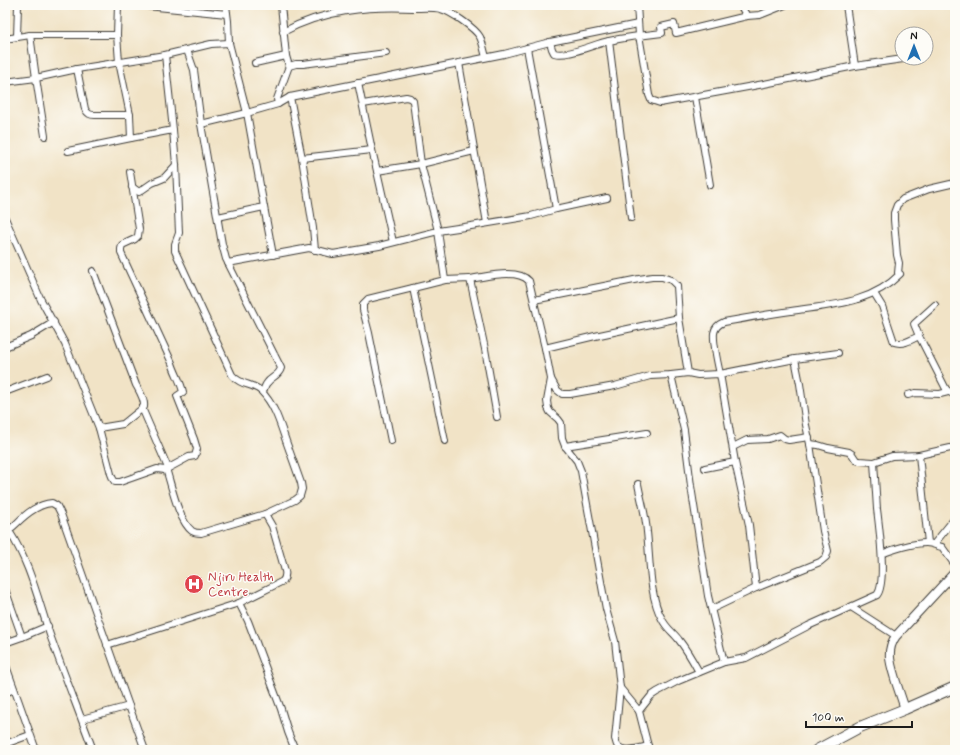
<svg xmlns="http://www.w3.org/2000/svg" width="960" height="755" font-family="Mynerve,sans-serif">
  <rect width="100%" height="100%" fill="#fdfcf7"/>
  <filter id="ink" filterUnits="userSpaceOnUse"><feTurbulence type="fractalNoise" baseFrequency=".025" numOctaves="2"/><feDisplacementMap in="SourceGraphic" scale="8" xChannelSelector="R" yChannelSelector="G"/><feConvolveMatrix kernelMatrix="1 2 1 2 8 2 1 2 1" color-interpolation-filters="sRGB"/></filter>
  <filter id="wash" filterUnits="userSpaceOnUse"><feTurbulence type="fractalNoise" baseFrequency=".012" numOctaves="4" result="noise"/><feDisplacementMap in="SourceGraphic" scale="16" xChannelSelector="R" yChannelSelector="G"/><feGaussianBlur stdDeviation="0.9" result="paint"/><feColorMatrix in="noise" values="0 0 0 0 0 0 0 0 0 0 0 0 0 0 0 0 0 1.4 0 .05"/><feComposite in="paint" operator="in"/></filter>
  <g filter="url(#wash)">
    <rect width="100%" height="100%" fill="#f1e3c6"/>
  </g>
  <g filter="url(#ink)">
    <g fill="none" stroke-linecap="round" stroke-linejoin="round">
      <defs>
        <g id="minor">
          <polyline points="137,5 227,14"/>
          <polyline points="226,5 228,21 229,43"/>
          <polyline points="281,5 286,56 289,66 277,99 278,104 290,97"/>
          <polyline points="637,5 639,35 649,95 651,100 660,103 764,84 855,66"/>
          <polyline points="740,5 747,16"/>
          <polyline points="846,5 855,66 910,58"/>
          <path d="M283,32C323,10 368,6 413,8C422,8 432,7 441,9C450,11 475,28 480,37C483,43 484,51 486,57"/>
          <path d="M30,35L36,78L77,69L85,109C88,114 90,115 95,115H130"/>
          <polyline points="117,35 118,5"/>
          <polyline points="17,37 18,5"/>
          <polyline points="5,39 30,35 117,35 119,62 130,115 131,138 173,130"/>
          <polyline points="609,41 631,218"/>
          <polyline points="550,42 638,24"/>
          <path d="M187,50L194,70L201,124L222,244L226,259L281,368C279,376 271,377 267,383C265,385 264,389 263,392"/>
          <polyline points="255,63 286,56"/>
          <polyline points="459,63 487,223"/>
          <polyline points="289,66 296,64 303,64 386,53"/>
          <polyline points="77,69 165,55 211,44 229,43 247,113 264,207 273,255"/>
          <polyline points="5,82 36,78 45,136"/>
          <polyline points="358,83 372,150"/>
          <polyline points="695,97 710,185"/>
          <polyline points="363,104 406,97 410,98 413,101 421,164 438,231 445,280"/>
          <polyline points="201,124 247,113 278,104"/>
          <polyline points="68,151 131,138"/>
          <path d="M474,151L421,164L377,171L372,150L302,158L290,97L504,54L550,42L552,49L554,53C568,57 594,44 609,41C627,37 644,35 662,33L661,27L674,24L676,33L747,16L760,15L785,5"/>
          <polyline points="302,158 313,228 315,250"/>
          <polyline points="377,171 393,242"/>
          <path d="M130,172L139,229L138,236L135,239L122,245L121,249V253L172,363C175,373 181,382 183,392L177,396L194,439L197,449L195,456L189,457L165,470"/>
          <polyline points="132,187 139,192 152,183 164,178 176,165"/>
          <polyline points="556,209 607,198"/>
          <polyline points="218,217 264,207"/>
          <path d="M5,218L41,300L65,344L99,428L111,474L113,479L115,482H120L157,469L165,470L167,472C172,488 179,521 192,531C195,533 198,533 201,533L265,514L295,500L300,496L302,489L301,483C296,469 291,455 286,441C280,424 275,405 261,391C252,383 241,386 232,375L175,251V244L179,233L176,165L173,130L165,55"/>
          <polyline points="228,263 309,248 333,254 379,246 438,231 471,226 531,216 556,209 527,48"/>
          <path d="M93,271L136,385C140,392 145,400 144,407L123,424L99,428"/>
          <path d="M470,279C486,277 517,268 529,281L545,348L551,379L557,390L562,394H570L615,386L650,376L671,375L688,373L698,375L720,374L735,462L749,525L756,588"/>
          <path d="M874,293L882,306L894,342C903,345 911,340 919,336L946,389L951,393L955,395"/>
          <polyline points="534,300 639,279 652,277 662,277 671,280 677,286 679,318"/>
          <polyline points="919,336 914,324 935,305"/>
          <polyline points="5,347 31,336 54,322"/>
          <polyline points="545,348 595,336 679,318 688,373"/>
          <path d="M838,353L795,359L720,374C718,365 713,342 714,333C715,327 719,324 724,322C747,318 769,314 791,311C830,305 871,304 900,274L898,273L899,263L897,255L894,220V213L897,205L903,199L911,196L929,189L955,183"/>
          <polyline points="671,375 684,430 691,486 708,596 724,662"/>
          <path d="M551,379L547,401L548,408L550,412L558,419L561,423L562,438L565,446L577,461L581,471L606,609L615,641L620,688L639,711L651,696L657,692L678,681L724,662L746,658L808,626L877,595C887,583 879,526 877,509C876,493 875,478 874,462"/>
          <polyline points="5,392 47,376"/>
          <polyline points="908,395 915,393 940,394 948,392"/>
          <polyline points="142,408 168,468"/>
          <polyline points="391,441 369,333 363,310 363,304 368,299 413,288"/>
          <polyline points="445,441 413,288 445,280 470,279 485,349 497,417"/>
          <polyline points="810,444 818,445 828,448 849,452 852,454 856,460 859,461 874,462 892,456 919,455 955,447"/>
          <polyline points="565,446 647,433"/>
          <polyline points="733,447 747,440 768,439 780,435 785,439 789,440 809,437"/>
          <polyline points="919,455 928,543"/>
          <polyline points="705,468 735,462"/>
          <path d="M638,484C641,500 646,516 647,532C650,558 649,596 662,619C666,628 674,633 679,640C687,650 693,661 699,672"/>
          <path d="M265,514L272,526L285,571C286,575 285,578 283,581L239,603L248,621L281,709L288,732L295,750"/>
          <path d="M9,531C30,563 38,600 50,635C64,674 79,712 93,750"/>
          <path d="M5,532C10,530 13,527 17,523C27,513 38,504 52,503L57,506L61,514L129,706L82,719"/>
          <polyline points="934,544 955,518"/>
          <path d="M882,554C893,549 914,543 926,543C932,543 937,546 942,547L955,565"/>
          <polyline points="5,589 22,637"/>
          <polyline points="851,607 896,636"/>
          <polyline points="712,609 756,588 820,562 826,557 828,551 823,531 810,444 806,425 800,384 795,359"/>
          <polyline points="5,643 22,637 48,626"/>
          <polyline points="107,645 239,603"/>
          <polyline points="5,663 36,750"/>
          <path d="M620,688L615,739C616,741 616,743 617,745C623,754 639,748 648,746"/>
          <polyline points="5,693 14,689"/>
          <polyline points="129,706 145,750"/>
          <polyline points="639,711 649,750"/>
          <polyline points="5,744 30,735"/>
        </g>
        <path id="secondary" d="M905,709C902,700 899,691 896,682C891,665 885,651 896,636L955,572"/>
        <polyline id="trunk" points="817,750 860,727 905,709 955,687"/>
      </defs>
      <use href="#minor" stroke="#3c3a36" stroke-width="8"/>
      <use href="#secondary" stroke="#3c3a36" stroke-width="10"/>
      <use href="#trunk" stroke="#3c3a36" stroke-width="12"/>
      <use href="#minor" stroke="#fff" stroke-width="6"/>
      <use href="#secondary" stroke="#fff" stroke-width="8"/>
      <use href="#trunk" stroke="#fff" stroke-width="10"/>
    </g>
  </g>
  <defs>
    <symbol id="hospital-disc" viewBox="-11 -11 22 22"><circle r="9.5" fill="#e0444e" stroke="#fdfcf7"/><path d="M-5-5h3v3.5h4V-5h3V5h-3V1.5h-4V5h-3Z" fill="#fff"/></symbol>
  </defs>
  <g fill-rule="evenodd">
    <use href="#hospital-disc" x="183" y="573" width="22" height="22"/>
  </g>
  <g text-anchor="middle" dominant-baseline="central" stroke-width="3" stroke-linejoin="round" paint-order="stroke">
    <g font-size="13" fill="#be3a42" stroke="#fdfcf7" text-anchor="start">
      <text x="208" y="577">Njiru Health<tspan x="208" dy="15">Centre</tspan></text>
    </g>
  </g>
  <rect width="960" height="755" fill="none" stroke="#fdfcf7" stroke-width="20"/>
  <g transform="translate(914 46)"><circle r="19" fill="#fdfcf7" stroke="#a3a29f"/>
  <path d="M0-3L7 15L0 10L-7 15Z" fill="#1f6fb2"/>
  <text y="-6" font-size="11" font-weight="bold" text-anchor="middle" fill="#1c1c1c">N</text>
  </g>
  <path d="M806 721v6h106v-6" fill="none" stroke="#1c1c1c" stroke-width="2"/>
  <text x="812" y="721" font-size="12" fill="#1c1c1c" stroke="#fdfcf7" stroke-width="3" paint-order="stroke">100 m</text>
</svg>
